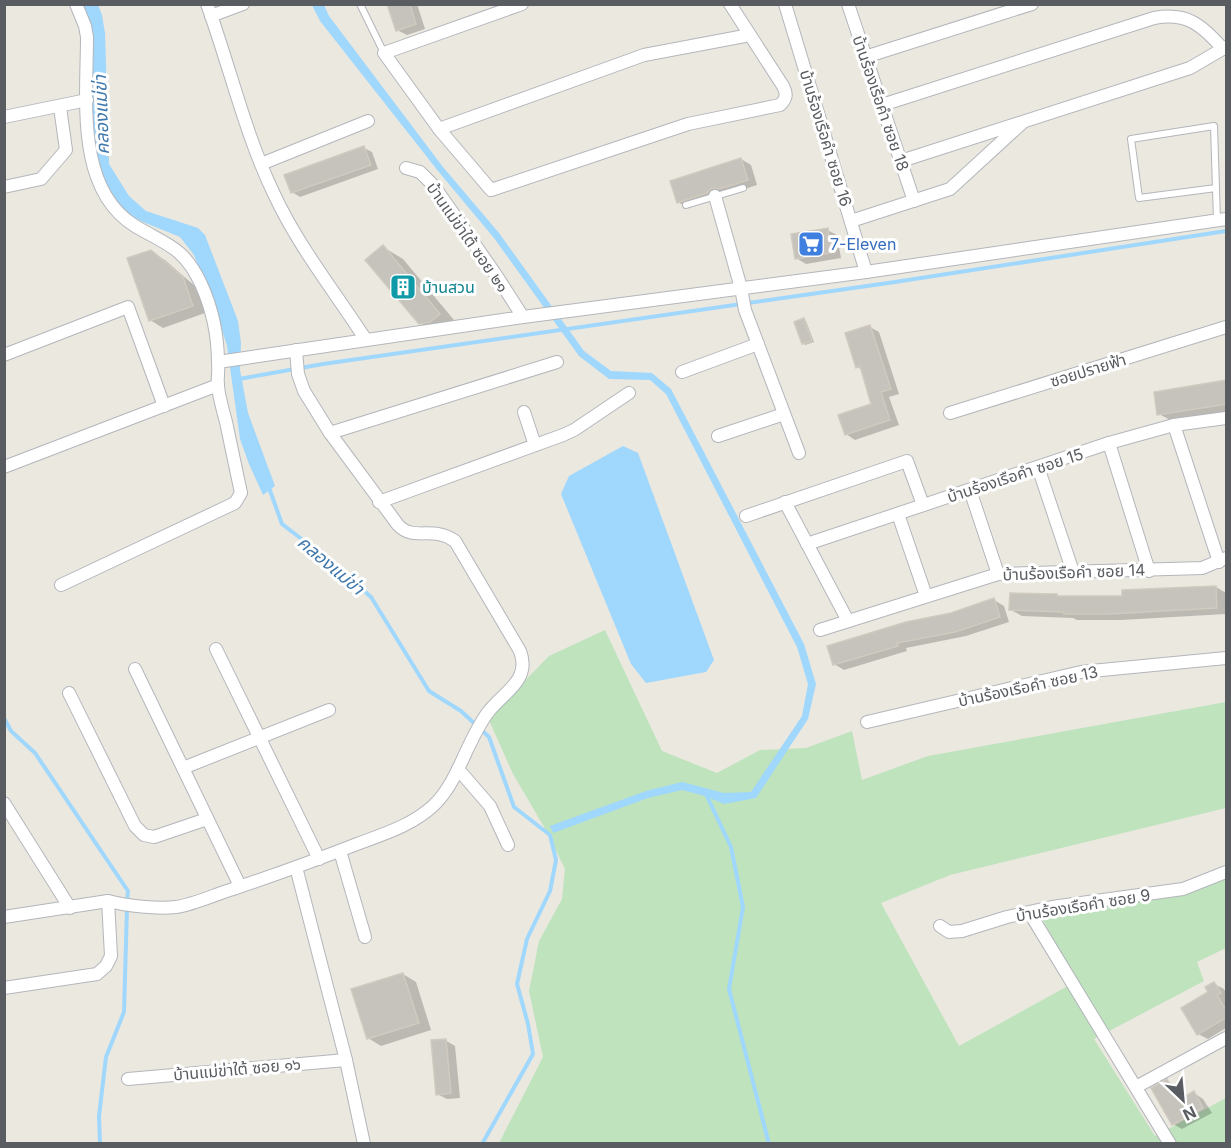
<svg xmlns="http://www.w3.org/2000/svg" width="1231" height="1148" font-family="Inter,'Noto Sans Thai',sans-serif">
  <rect width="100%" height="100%" fill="#ebe8e0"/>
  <polygon fill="#bee3bd" points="605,630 662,751 717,773 760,750 806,748 852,731 862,780 928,756 1226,702 1226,808 950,875 881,903 959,1046 1077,981 1040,915 1226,878 1226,948 1197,962 1204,981 1094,1039 1155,1136 1226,1098 1226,1143 499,1143 543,1057 529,991 539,941 562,899 565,869 547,832 513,774 488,718 549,656"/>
  <g fill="#a0d7fc">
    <polygon points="78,5 98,5 102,15 105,33 109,164 129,196 146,211 198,228 205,235 238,321 241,343 240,370 248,413 275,486 263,495 249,464 240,439 227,346 215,307 194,255 180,237 143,222 115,207 94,166"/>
    <polygon points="312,5 324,5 329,16 443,167 499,233 584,351 611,371 652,373 671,389 804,644 816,684 808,719 756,798 724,804 705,796 682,790 648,798 553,833 550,826 646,791 682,782 724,793 751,792 802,716 808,684 797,647 666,394 650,380 609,379 579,356 494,238 438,171 320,21"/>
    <polygon points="623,446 638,453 714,660 706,672 646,683 631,664 561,494 569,476"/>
  </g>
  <g fill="#0003">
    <polygon points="389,4 417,4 425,29 407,35 397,30"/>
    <polygon points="364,148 372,152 378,169 300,197 292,192"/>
    <polygon points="741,159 751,165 757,185 688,208 678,202"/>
    <polygon points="827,230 837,235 841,258 806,264 796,258"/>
    <polygon points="383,247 403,259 459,326 440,335 420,323"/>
    <polygon points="151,252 165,260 196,287 205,313 163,328 150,320"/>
    <polygon points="804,320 806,321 814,342 805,345 803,343"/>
    <polygon points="870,327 879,332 899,394 889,397 899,425 855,440 846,434 873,405 862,370 857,367"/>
    <polygon points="1226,382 1226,413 1172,421 1159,414"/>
    <polygon points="1216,587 1226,593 1226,614 1121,620 1077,620 1073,618 1022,616 1011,610 1056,595 1060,597 1124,597"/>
    <polygon points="994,600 1004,606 1009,622 966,636 906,648 907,651 844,670 834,664 942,617"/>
    <polygon points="403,974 416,982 431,1030 381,1046 368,1038"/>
    <polygon points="1214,984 1224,989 1226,993 1226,1028 1208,1039 1198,1034"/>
    <polygon points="445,1040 455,1046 460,1098 447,1099 437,1094"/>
    <polygon points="1167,1081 1177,1087 1184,1099 1194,1093 1203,1099 1212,1113 1182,1129 1173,1124"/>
  </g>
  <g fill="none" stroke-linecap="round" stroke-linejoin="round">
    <g stroke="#a0d7fc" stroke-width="4">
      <polyline points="239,379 323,364 895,282 1226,231"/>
      <polyline points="268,485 282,524 325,557 371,597 429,691 461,711 489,737 514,807 550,835 556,860 550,891 527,939 517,984 528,1024 533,1054 482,1144"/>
      <polyline points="4,718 11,731 35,753 128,891 127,901"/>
      <polyline points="706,794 731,847 743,907 729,989 769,1144"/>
      <polyline points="100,1144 99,1116 106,1057 124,1012 127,908"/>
    </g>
  </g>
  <g fill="#c6c3bd" stroke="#d0cabf" stroke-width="1.5">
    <polygon points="387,4 410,4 416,24 396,31"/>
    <polygon points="364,146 371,165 291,193 284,175"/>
    <polygon points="741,158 748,180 719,189 712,188 707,193 677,203 670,181"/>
    <polygon points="828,228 831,253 795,259 791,234"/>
    <polygon points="383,245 440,314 430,322 419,324 365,260"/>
    <polygon points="151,250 183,277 193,306 149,321 127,258"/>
    <polygon points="804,318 812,341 802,344 794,322"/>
    <polygon points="870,325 891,389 881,392 890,420 845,435 838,415 871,404 860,366 856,368 845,333"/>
    <polygon points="1227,380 1227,404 1157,415 1154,392"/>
    <polygon points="1216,586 1217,608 1108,614 1064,614 1064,612 1009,610 1010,593 1057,594 1057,596 1122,596 1122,590"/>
    <polygon points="994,598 1000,617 955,632 897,643 898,646 833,665 827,646 906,622 951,613"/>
    <polygon points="403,973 419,1023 367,1039 351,989"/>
    <polygon points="1214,982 1221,993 1217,995 1227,1012 1227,1017 1197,1035 1181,1008 1208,992 1205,987"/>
    <polygon points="446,1039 451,1093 436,1095 431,1040"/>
    <polygon points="1167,1079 1178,1100 1194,1091 1203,1108 1172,1125 1151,1088"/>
  </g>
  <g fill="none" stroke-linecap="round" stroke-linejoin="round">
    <defs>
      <g id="lane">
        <polyline points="360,4 384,53"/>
        <polyline points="1216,188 1139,198 1131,139 1214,126 1217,220"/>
        <polyline points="686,205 743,188"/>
      </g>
      <g id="street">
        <path d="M207,4C230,67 245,134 274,194C298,246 335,292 366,340"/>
        <path d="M522,4L384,53L439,129L491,190L688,124L780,105C787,98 787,94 783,86L730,4"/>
        <polyline points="785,4 866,272"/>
        <polyline points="848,4 914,201"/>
        <polyline points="211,16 243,4"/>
        <polyline points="865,57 1032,4"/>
        <path d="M882,105L1154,18C1187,12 1202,25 1223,49"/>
        <polyline points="4,117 87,100"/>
        <polyline points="439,129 644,55 750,35"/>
        <polyline points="901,161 1190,68 1226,47"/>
        <polyline points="261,164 368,121"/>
        <polyline points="406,168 420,172 434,186 496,275 523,317"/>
        <polyline points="4,187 41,179 66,150 60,107"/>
        <polyline points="715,196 741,288 745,310 799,453"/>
        <polyline points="851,221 950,189 1022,123"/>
        <polyline points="4,355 128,307 164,406"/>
        <polyline points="218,362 523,317 866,272 1226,219"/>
        <polyline points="682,372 758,344"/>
        <polyline points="524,412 535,445"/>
        <polyline points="950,413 1226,327"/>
        <polyline points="1174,425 1219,562"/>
        <polyline points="330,433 557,362"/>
        <polyline points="718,436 784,414"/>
        <polyline points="1109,443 1149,571"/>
        <polyline points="4,467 218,385"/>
        <polyline points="1038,467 1073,572"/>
        <polyline points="970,490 998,574"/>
        <polyline points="379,502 563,435 574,430 629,393"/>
        <polyline points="785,502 848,621"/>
        <polyline points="898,514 926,596"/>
        <polyline points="746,516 907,461 923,505"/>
        <polyline points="807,544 1109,443 1174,425 1226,418"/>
        <path d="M61,585L235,503L241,493C236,469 231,445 226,422C223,410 219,398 218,386C217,379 219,371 218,363C218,337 212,308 201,284C184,247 167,245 135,226C75,189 87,98 87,37L85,26L76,4"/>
        <polyline points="820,630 998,574 1202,568 1226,558"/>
        <polyline points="216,649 319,859"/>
        <polyline points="135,669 240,886"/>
        <polyline points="69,693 135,826 144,835 154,837 207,819"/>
        <polyline points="867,722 1081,672 1226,658"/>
        <polyline points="183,768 329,710"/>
        <polyline points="458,769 490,806 508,845"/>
        <polyline points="4,803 70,908"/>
        <polyline points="340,851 365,937"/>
        <polyline points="296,867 346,1060 364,1144"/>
        <path d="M4,917L108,901C128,906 156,909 176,907C193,905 216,894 233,889C275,875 316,860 357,844C384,834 413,825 434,805C459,781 467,739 489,711C505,691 531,680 520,651L455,541C432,525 414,542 398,525L330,433L304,391L298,374L296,350"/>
        <polyline points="1034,920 1170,1144"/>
        <polyline points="940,926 949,932 962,931 1007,917 1052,907 1183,889 1226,872"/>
        <polyline points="4,988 97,974 106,966 111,956 108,901"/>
        <polyline points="128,1079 346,1060"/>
        <polyline points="1136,1087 1226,1038"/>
      </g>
    </defs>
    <use href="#lane" stroke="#b3b6bb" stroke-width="8"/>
    <use href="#street" stroke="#b3b6bb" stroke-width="14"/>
    <use href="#lane" stroke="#fff" stroke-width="6"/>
    <use href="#street" stroke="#fff" stroke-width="12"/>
  </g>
  <defs>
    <symbol id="supermarket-square" viewBox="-11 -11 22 22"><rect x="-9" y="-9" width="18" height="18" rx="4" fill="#3f7fe0" stroke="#fff"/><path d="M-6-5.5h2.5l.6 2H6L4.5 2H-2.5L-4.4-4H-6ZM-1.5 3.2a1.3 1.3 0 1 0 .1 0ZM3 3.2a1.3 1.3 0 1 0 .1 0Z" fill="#fff"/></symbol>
    <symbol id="building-square" viewBox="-11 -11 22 22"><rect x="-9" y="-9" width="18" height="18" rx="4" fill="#0f9aa8" stroke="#fff"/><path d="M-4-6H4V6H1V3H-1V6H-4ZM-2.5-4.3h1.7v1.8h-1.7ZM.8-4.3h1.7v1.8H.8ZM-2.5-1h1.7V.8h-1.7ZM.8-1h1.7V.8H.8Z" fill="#fff"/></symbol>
  </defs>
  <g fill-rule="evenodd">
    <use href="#supermarket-square" x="796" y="229" width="30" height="30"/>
    <use href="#building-square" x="388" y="272" width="30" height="30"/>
  </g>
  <g text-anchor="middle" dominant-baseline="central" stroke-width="6" stroke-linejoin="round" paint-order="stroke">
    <g font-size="16" fill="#595d61" stroke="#fff">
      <text transform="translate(881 103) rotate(71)">บ้านร้องเรือคำ ซอย 18</text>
      <text transform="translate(826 138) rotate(73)">บ้านร้องเรือคำ ซอย 16</text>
      <text transform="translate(468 237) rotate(55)">บ้านแม่ข่าใต้ ซอย ๒๑</text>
      <text transform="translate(1088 370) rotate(-17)">ซอยปรายฟ้า</text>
      <text transform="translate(1015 475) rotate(-18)">บ้านร้องเรือคำ ซอย 15</text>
      <text transform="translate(1074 572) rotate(-2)">บ้านร้องเรือคำ ซอย 14</text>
      <text transform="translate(1028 686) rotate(-12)">บ้านร้องเรือคำ ซอย 13</text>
      <text transform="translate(1083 905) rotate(-9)">บ้านร้องเรือคำ ซอย 9</text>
      <text transform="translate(237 1069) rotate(-5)">บ้านแม่ข่าใต้ ซอย ๑๖</text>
    </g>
    <g font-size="16" fill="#366cbe" stroke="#fff" text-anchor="start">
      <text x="830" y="244">7-Eleven</text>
    </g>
    <g font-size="16" fill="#0d838f" stroke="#fff" text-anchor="start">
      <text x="422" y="287">บ้านสวน</text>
    </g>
    <g font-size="18" font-style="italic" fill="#3f78ac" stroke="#fff">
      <text transform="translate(101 115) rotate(-92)">คลองแม่ข่า</text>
      <text transform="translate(331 565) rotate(40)">คลองแม่ข่า</text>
    </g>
  </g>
  <rect width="1231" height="1148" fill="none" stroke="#595d61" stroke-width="12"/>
  <g transform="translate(1183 1100) rotate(154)" stroke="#ffffff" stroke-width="4.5" paint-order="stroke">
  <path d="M0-4.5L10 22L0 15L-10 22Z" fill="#595d61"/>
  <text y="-9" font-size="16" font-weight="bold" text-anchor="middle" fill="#595d61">N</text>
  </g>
</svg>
